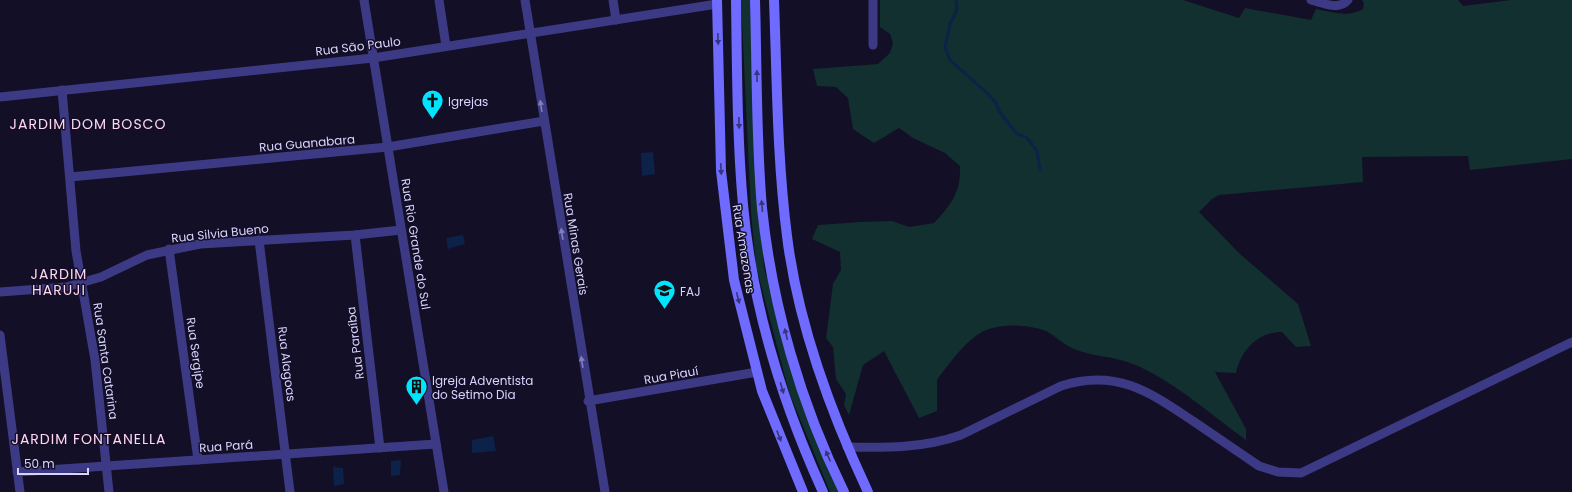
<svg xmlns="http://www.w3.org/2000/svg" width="1572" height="492" font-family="Poppins,sans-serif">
  <rect width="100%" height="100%" fill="#130f26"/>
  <g fill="#12302f">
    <polygon points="741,0 751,0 752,73 764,268 797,384 842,492 830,492 789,392 756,266 751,212"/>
    <path d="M880,0H1183L1239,18L1245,8L1311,20L1316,9C1332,12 1348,18 1363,9L1364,3L1362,0H1458L1463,6L1511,0H1572V159L1470,170L1468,156L1362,157L1363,182L1219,195L1212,199L1199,212L1240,254L1298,304L1311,346L1296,347L1282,332C1258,332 1241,350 1236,373L1215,372L1246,429V440C1210,414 1174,381 1133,364C1114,356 1093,357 1074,349C1063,344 1054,335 1046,331C1029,324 1003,324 986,330C968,337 948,365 937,380V411L919,418L884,351L863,365L849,415L844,405L846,394L836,379L833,347L826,338L833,284L841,270L840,252L812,239L818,225L860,222L892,221L909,227L934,223C951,205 961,192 960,166L945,153L913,138L899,128L874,143L853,129L848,98L836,87L817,86L813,69L878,64L890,53L893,43L890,34L880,27Z"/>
  </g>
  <g fill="#0c2248">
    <polygon points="653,152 655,174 642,176 641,153"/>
    <polygon points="463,235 465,244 448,249 446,238"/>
    <polygon points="493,436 496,451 472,453 472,440"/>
    <polygon points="401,460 400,475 391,476 391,461"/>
    <polygon points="333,467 343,468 344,484 334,486"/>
  </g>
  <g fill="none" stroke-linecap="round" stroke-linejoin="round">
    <polyline stroke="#0c2248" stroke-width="3" points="956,0 957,10 950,24 945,47 950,60 988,94 996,103 999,111 1016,133 1027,138 1037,151 1040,170"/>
    <g stroke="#3d3a85" stroke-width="9">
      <polyline points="364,0 444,492"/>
      <polyline points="439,0 446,46"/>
      <polyline points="525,0 605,492"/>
      <polyline points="613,0 616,20"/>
      <polyline points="873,0 873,45"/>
      <path d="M1311,0C1323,3 1339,11 1348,0"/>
      <polyline points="62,90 76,251 95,360 109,492"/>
      <polyline points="0,97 373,58 717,4"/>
      <polyline points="70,177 388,147 544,121"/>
      <polyline points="355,235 380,448"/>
      <polyline points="259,240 290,492"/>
      <polyline points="169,249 198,460"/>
      <polyline points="0,292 66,287 101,277 147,255 200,244 355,235 401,230"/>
      <polyline points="0,335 20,492"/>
      <polyline points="588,401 757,372"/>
      <path d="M847,447C886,448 924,448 961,435L1061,386C1116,368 1150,392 1193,421C1215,436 1237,451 1259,466L1278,472L1301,473L1572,342"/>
      <polyline points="17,472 436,444"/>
    </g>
    <g stroke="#6f6bff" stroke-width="10">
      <polyline points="717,0 721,171 734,280 762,391 803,492"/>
      <path d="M736,0C737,68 737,137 743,205C752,304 782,402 823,492"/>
      <path d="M755,0C757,69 756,139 762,208C772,305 801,405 844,492"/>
      <path d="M774,0C777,79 777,158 787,236C798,325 830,411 868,492"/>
    </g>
  </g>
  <defs><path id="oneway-solid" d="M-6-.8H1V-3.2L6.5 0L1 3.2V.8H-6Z"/></defs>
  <g fill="#38347d">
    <use href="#oneway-solid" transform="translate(718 39) rotate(89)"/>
    <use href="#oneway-solid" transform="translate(757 76) rotate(-91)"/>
    <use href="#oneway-solid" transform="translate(739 123) rotate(89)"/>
    <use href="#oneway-solid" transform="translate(721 169) rotate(87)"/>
    <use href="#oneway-solid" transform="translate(762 206) rotate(-95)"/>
    <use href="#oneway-solid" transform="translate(738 298) rotate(76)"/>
    <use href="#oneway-solid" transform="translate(786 334) rotate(-104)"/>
    <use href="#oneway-solid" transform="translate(782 388) rotate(74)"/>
    <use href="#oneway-solid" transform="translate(779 436) rotate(69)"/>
    <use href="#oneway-solid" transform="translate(828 456) rotate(-114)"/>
  </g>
  <g fill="#837fbc">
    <use href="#oneway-solid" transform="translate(541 106) rotate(-99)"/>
    <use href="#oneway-solid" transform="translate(562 234) rotate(-99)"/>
    <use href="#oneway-solid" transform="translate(582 362) rotate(-99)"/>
  </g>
  <defs>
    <symbol id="church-pin" viewBox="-11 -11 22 30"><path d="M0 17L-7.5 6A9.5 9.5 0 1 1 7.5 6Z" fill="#00e5ff" stroke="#130f26"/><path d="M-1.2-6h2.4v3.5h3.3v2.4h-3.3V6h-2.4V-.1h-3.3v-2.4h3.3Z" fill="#111"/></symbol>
    <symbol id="university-pin" viewBox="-11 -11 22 30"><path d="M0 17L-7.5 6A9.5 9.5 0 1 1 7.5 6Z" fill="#00e5ff" stroke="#130f26"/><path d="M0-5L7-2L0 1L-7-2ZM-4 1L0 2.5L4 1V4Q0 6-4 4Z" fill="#111"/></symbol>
    <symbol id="building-pin" viewBox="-11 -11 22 30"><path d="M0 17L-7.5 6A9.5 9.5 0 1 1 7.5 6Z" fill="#00e5ff" stroke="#130f26"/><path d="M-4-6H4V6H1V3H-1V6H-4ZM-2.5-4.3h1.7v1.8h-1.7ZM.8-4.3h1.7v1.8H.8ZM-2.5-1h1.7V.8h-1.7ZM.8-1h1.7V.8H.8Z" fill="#111"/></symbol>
  </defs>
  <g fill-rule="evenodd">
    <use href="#church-pin" x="420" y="88" width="25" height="34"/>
    <use href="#university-pin" x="652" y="278" width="25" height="34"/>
    <use href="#building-pin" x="404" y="374" width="25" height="34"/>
  </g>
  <g text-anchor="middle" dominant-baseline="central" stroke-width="3" stroke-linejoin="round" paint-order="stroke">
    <g font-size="12" fill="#d9d4ff" stroke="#130f26">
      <text transform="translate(358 46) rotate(-7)">Rua São Paulo</text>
      <text transform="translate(307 143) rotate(-5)">Rua Guanabara</text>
      <text transform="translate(220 233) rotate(-6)">Rua Silvia Bueno</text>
      <text transform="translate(416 244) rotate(81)">Rua Rio Grande do Sul</text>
      <text transform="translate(576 244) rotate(81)">Rua Minas Gerais</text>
      <text transform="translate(744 249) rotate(81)">Rua Amazonas</text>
      <text transform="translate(355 343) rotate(-97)">Rua Paraíba</text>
      <text transform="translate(196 353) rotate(82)">Rua Sergipe</text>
      <text transform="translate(106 361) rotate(82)">Rua Santa Catarina</text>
      <text transform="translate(287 364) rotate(83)">Rua Alagoas</text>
      <text transform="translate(671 375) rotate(-10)">Rua Piauí</text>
      <text transform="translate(226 446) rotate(-4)">Rua Pará</text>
    </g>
    <g font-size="12" fill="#d9d4ff" stroke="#130f26" text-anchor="start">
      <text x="448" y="101">Igrejas</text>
      <text x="680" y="291">FAJ</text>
      <text x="432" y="380">Igreja Adventista<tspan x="432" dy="14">do Setimo Dia</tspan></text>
    </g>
    <g font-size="14" letter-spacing="1" fill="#ffd6f0" stroke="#130f26">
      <text x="88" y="124">JARDIM DOM BOSCO</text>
      <text x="59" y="274">JARDIM<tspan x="59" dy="16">HARUJI</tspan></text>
      <text x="89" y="439">JARDIM FONTANELLA</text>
    </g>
  </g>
  <path d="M18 468v6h70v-6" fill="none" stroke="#d9d4ff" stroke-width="2"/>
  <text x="24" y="468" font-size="12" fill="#d9d4ff" stroke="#130f26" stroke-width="3" paint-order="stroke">50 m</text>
</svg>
